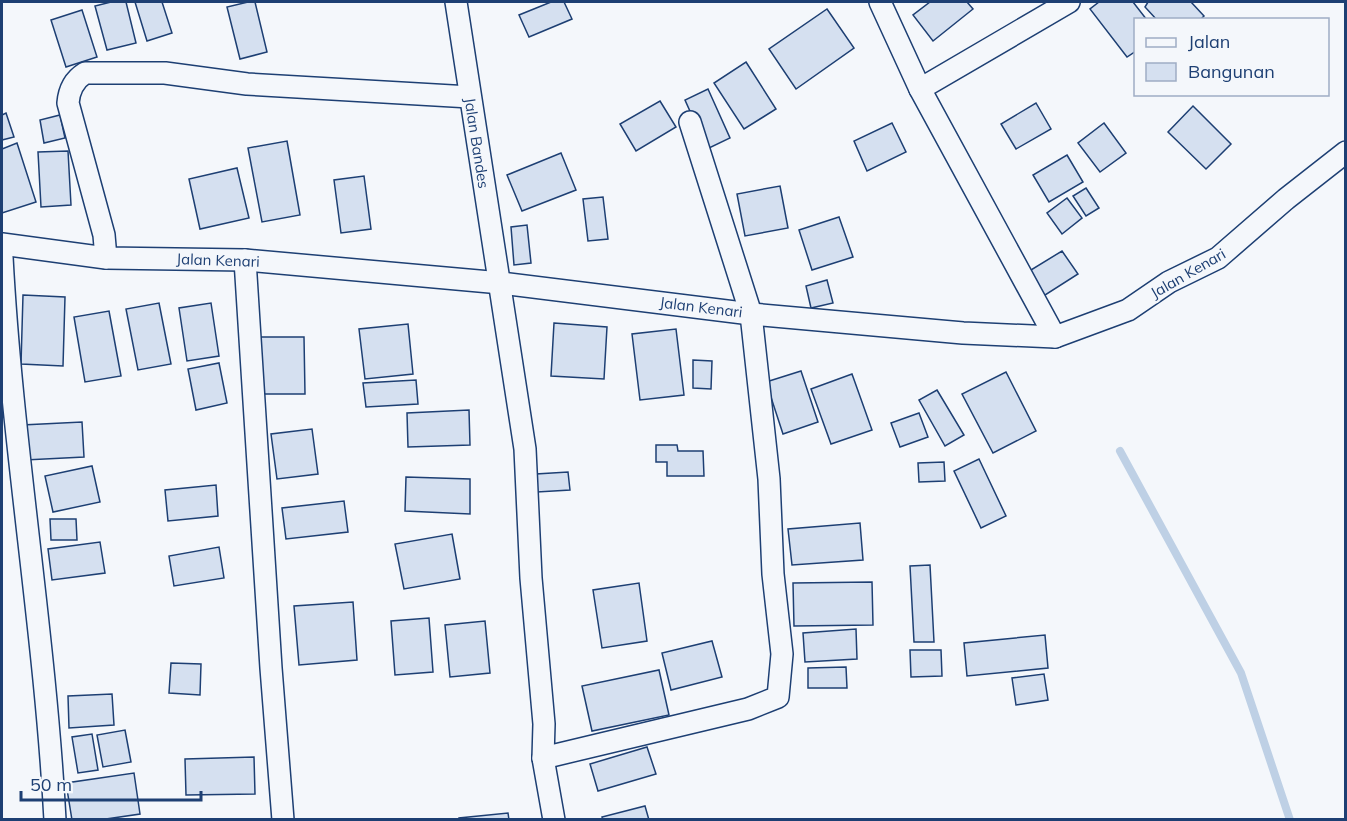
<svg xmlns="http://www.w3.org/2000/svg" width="1347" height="821" font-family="Mulish,sans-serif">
  <rect width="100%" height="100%" fill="#f4f7fb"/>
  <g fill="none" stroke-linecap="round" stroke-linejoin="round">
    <polyline stroke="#bed0e5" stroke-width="8" points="1120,451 1241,673 1290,820"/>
  </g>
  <g fill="#d5e0f0" stroke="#1d3f73" stroke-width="1.5">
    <polygon points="111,2 126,2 136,43 107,50 95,6"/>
    <polygon points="135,2 162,2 172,33 147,41"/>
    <polygon points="248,2 255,2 267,52 240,59 227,7"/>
    <polygon points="551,2 564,2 572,19 529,37 519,15"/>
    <polygon points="930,2 967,2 973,9 933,41 913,15"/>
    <polygon points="1099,2 1133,2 1147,20 1136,20 1136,51 1127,57 1090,9"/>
    <polygon points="1148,2 1191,2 1204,16 1200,20 1157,20 1145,7"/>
    <polygon points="827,9 854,48 796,89 769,49"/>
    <polygon points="82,10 97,57 66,67 51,20"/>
    <polygon points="746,62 776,109 744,129 714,83"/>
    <polygon points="708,89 730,138 707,149 685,100"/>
    <polygon points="660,101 676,127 636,151 620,124"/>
    <polygon points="1036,103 1051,129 1016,149 1001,124"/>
    <polygon points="1193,106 1231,144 1206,169 1168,132"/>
    <polygon points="6,113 14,137 2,140 2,115"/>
    <polygon points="60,115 65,138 44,143 40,120"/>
    <polygon points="892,123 906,152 867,171 854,141"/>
    <polygon points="1104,123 1126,153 1100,172 1078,143"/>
    <polygon points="287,141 300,215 262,222 248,148"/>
    <polygon points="17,143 36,202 2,213 2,149"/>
    <polygon points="68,151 71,205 41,207 38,152"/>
    <polygon points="561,153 576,190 522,211 507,175"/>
    <polygon points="1067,155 1083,182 1049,202 1033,175"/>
    <polygon points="237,168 249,218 200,229 189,179"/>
    <polygon points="364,176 371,229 341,233 334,180"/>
    <polygon points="780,186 788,228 745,236 737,194"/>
    <polygon points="1086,188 1099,208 1086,216 1073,196"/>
    <polygon points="603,197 608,239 588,241 583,199"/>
    <polygon points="1067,198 1082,218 1062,234 1047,213"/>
    <polygon points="839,217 853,257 812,270 799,230"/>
    <polygon points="527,225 531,263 514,265 511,227"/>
    <polygon points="1062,251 1078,274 1042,297 1026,273"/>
    <polygon points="827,280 833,303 811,308 806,286"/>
    <polygon points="23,295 65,297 63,366 21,364"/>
    <polygon points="159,303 171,364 138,370 126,309"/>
    <polygon points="211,303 219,356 187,361 179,308"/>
    <polygon points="109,311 121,376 85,382 74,317"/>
    <polygon points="554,323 607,327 604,379 551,376"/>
    <polygon points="408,324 413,374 365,379 359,329"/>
    <polygon points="676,329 684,395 640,400 632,334"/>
    <polygon points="261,337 304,337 305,394 262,394"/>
    <polygon points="693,360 712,361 711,389 693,388"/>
    <polygon points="219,363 227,403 196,410 188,369"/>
    <polygon points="801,371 818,422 783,434 766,382"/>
    <polygon points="1006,372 1036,431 993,453 962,394"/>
    <polygon points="852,374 872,430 831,444 811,389"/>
    <polygon points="416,380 418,404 366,407 363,383"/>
    <polygon points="937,390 964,435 945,446 919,400"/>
    <polygon points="469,410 470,445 408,447 407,413"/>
    <polygon points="919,413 928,437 900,447 891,423"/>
    <polygon points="82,422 84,457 25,460 22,425"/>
    <polygon points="312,429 318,474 277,479 271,434"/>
    <polygon points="656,445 677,445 678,451 703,451 704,476 667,476 667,462 656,462"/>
    <polygon points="979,459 1006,516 981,528 954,471"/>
    <polygon points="944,462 945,481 919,482 918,463"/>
    <polygon points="92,466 100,502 53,512 45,476"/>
    <polygon points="568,472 570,490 537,492 536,474"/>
    <polygon points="406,477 470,479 470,514 405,511"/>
    <polygon points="216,485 218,516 168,521 165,490"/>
    <polygon points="344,501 348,532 286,539 282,508"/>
    <polygon points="50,519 76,519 77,540 51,540"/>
    <polygon points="860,523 863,560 792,565 788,529"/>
    <polygon points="452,534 460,579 404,589 395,544"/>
    <polygon points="100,542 105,573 52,580 48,549"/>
    <polygon points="219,547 224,578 174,586 169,556"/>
    <polygon points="930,565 934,642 914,642 910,566"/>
    <polygon points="872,582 873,625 794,626 793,583"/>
    <polygon points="639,583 647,641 602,648 593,590"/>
    <polygon points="353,602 357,660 299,665 294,606"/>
    <polygon points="429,618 433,672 395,675 391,621"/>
    <polygon points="485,621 490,673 450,677 445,625"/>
    <polygon points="856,629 857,659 805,662 803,633"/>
    <polygon points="1045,635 1048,668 967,676 964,643"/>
    <polygon points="712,641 722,677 671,690 662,653"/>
    <polygon points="910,650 941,650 942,676 911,677"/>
    <polygon points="171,663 201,664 200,695 169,693"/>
    <polygon points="846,667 847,688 808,688 808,668"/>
    <polygon points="659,670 669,715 592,731 582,686"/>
    <polygon points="1044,674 1048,700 1016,705 1012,678"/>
    <polygon points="112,694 114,725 69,728 68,696"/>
    <polygon points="125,730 131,762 103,767 97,735"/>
    <polygon points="92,734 98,770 78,773 72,737"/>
    <polygon points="647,747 656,774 598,791 590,764"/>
    <polygon points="254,757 255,794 186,795 185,759"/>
    <polygon points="134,773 140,814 99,820 72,820 66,783"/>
    <polygon points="645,806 649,820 603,820 602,817"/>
    <polygon points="508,813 509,820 459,820 459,818"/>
  </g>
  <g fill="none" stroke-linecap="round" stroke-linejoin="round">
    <defs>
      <g id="minor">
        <polyline points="456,2 525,449 531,578 544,724 543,758 554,820"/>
        <polyline points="880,2 920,89 1055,337"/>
        <polyline points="920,89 1069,2"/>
        <polyline points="2,244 106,258 245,260 501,283 751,314 963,333 1055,337 1128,310 1169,282 1218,258 1286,199 1346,152"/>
        <path d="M2,257C12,445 45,632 55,820"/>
        <path d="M106,258L104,235L68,103C69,90 74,80 85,73H165L247,84L470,97"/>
        <polyline points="245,260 271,668 283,820"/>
        <polyline points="543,758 748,709 778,697 782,654 773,574 769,479 751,314 690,122"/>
      </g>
    </defs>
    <use href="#minor" stroke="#1d3f73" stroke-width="24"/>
    <use href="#minor" stroke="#f4f7fb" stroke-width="21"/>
  </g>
  <g text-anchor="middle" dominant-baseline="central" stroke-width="4.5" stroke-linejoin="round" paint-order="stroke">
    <g font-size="15" fill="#1d3f73" stroke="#f4f7fb">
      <text transform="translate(477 143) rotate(81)">Jalan Bandes</text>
      <text transform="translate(218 260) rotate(2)">Jalan Kenari</text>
      <text transform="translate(1188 273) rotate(-30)">Jalan Kenari</text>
      <text transform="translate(701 307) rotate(7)">Jalan Kenari</text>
    </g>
  </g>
  <rect width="1347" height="821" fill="none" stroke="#1d3f73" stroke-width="6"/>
  <rect x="1134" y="18" width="195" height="78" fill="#f4f7fb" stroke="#9eadc5" stroke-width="1.5"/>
  <rect x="1146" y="38" width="30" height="9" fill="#f4f7fb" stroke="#9eadc5" stroke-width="1.5"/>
  <text x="1188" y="48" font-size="18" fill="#1d3f73">Jalan</text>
  <rect x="1146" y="63" width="30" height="18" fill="#d5e0f0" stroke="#9eadc5" stroke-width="1.5"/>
  <text x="1188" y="78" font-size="18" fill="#1d3f73">Bangunan</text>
  <path d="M21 791v9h180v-9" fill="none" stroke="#1d3f73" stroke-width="3"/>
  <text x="30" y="791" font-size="18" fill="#1d3f73" stroke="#f4f7fb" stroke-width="4.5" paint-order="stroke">50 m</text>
</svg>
